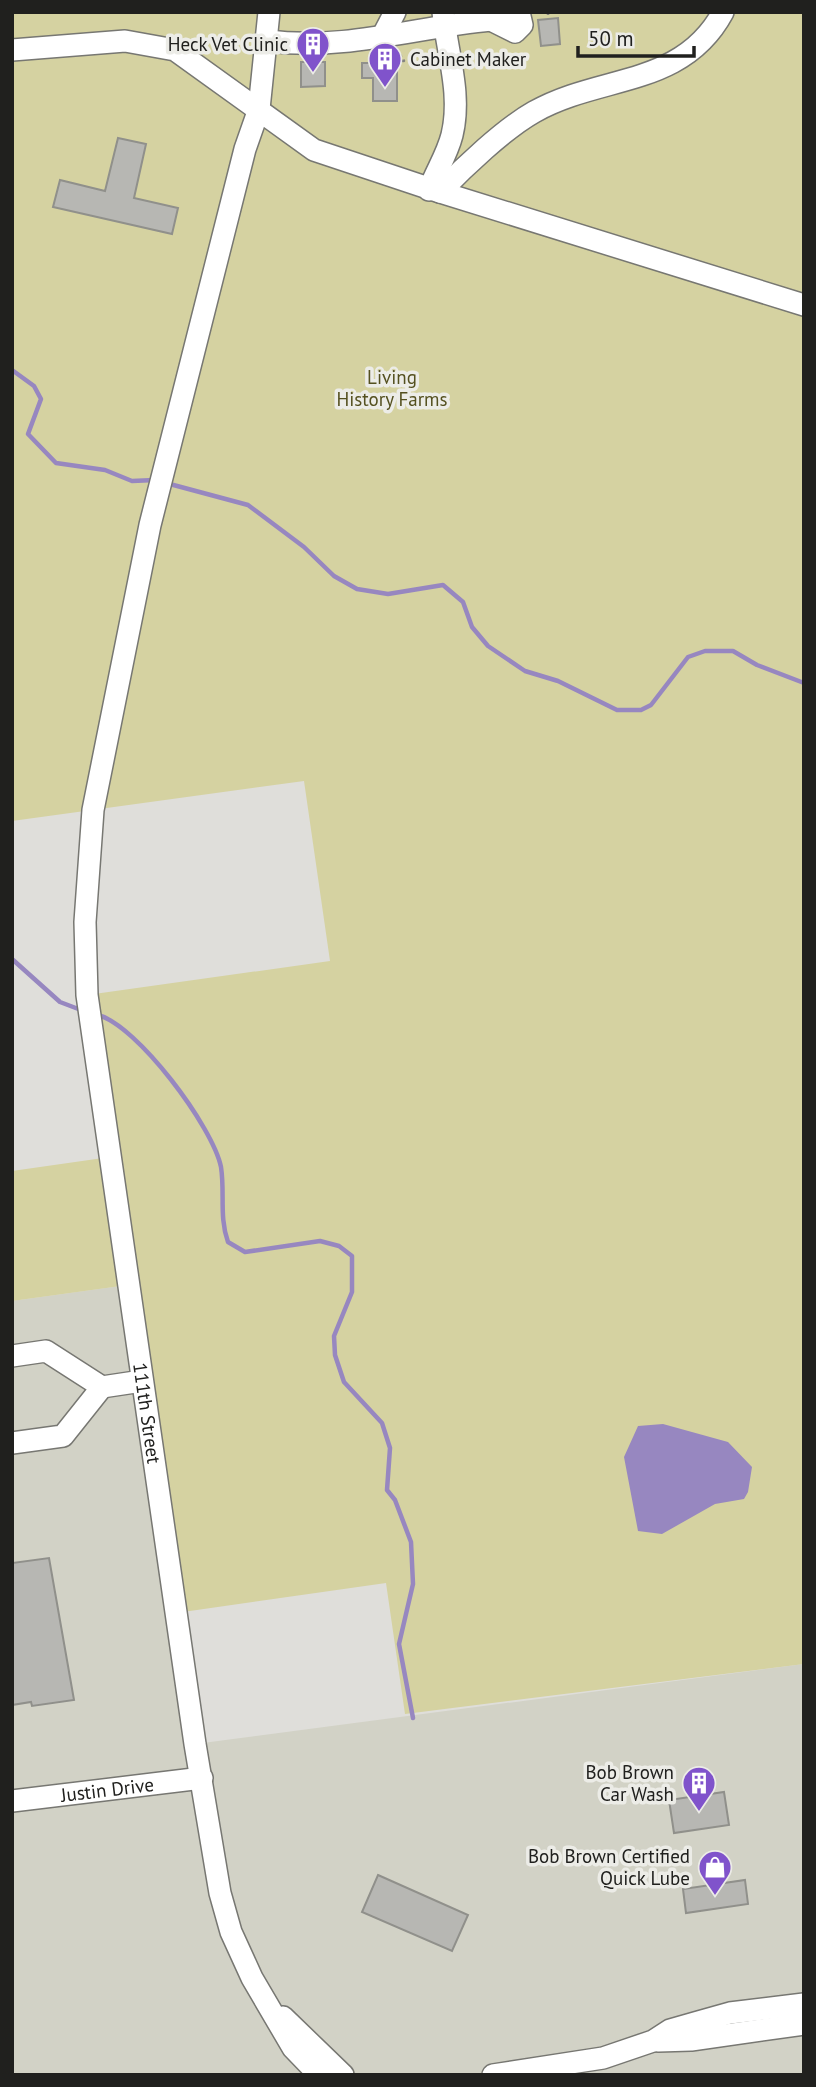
<svg xmlns="http://www.w3.org/2000/svg" width="816" height="2087" font-family="'PT Sans',sans-serif">
  <rect width="100%" height="100%" fill="#dfdeda"/>
  <polygon fill="#d2d2c6" points="128,1285 195,1744 804,1664 804,2075 12,2075 12,1301"/>
  <polygon fill="#d5d2a1" points="12,12 804,12 804,1664 405,1714 386,1583 176,1613 128,1285 12,1301 12,1171 110,1157 87,995 330,961 304,781 12,821"/>
  <polygon fill="#9787c0" points="663,1424 728,1442 752,1467 748,1492 744,1499 715,1504 662,1534 638,1531 624,1457 638,1426"/>
  <g fill="none" stroke-linecap="round" stroke-linejoin="round">
    <g stroke="#9787c0" stroke-width="4.5">
      <polyline points="12,370 34,386 41,399 28,434 56,463 105,470 132,481 155,480"/>
      <polyline points="166,483 248,505 304,547 334,576 357,589 388,594 443,585 463,602 472,627 488,646 525,671 558,681 617,710 641,710 651,705 688,657 705,651 733,651 757,665 804,683"/>
      <polyline points="12,959 60,1002 81,1010"/>
      <path d="M98,1015C137,1025 213,1127 221,1167C225,1193 219,1217 228,1242L245,1252L320,1241L339,1246L352,1256V1292L334,1336L335,1355L344,1382L382,1423L390,1448L387,1490L395,1500L411,1542L413,1584L399,1644L413,1718"/>
    </g>
  </g>
  <g fill="#b7b7b3" stroke="#90908b" stroke-width="2">
    <polygon points="558,18 560,44 541,46 538,20"/>
    <polygon points="301,62 325,62 325,86 301,87"/>
    <polygon points="362,63 397,63 397,101 373,101 373,78 362,78"/>
    <polygon points="118,138 146,144 134,198 178,208 172,234 53,207 60,180 105,191"/>
    <polygon points="49,1558 74,1700 32,1706 31,1702 12,1705 12,1563"/>
    <polygon points="724,1792 729,1825 674,1833 669,1800"/>
    <polygon points="378,1875 468,1915 452,1951 362,1912"/>
    <polygon points="745,1880 748,1904 686,1913 683,1889"/>
  </g>
  <g fill="none" stroke-linecap="round" stroke-linejoin="round">
    <defs>
      <g id="minor">
        <path id="s1" d="M269,12L259,109L245,149L150,525L93,810L85,922L87,995L195,1744L220,1893L231,1932L252,1978L293,2048L319,2075"/>
        <polyline points="491,20 515,32 522,25 519,12"/>
        <polyline points="382,37 395,12"/>
        <path d="M268,41C344,51 416,27 491,20L503,12"/>
        <path d="M12,50L125,41L175,50L314,150L440,192C464,167 504,129 534,112C601,74 682,88 723,12"/>
        <path d="M429,190C436,171 447,155 452,135C462,94 447,53 443,12"/>
        <polyline points="440,192 804,305"/>
        <polyline points="12,1356 46,1351 102,1387 142,1381"/>
        <polyline points="12,1443 63,1436 102,1387"/>
        <path id="s2" d="M12,1801L202,1778"/>
        <polyline points="283,2017 343,2075"/>
        <polyline points="658,2041 691,2040 804,2024"/>
        <polyline points="493,2075 603,2058 653,2041 670,2030 698,2022 730,2013 804,2004"/>
      </g>
    </defs>
    <use href="#minor" stroke="#777772" stroke-width="24"/>
    <g stroke="#83837f" stroke-width="2.5" stroke-dasharray="5 3.5" stroke-linecap="butt">
      <polyline points="548,12 548,15"/>
      <polyline points="375,59 404,61 399,53"/>
    </g>
    <use href="#minor" stroke="#fff" stroke-width="21"/>
  </g>
  <defs>
    <symbol id="building-pin" viewBox="-11 -11 22 30"><path d="M0 17L-7.5 6A9.5 9.5 0 1 1 7.5 6Z" fill="#8053cb" stroke="#ecece7"/><path d="M-4-6H4V6H1V3H-1V6H-4ZM-2.5-4.3h1.7v1.8h-1.7ZM.8-4.3h1.7v1.8H.8ZM-2.5-1h1.7V.8h-1.7ZM.8-1h1.7V.8H.8Z" fill="#fff"/></symbol>
    <symbol id="shop-pin" viewBox="-11 -11 22 30"><path d="M0 17L-7.5 6A9.5 9.5 0 1 1 7.5 6Z" fill="#8053cb" stroke="#ecece7"/><path d="M-5-2.5h2.3a2.7 3.5 0 0 1 5.4 0H5L5.5 6h-11ZM-1.5-2.5h3a1.5 2.3 0 0 0-3 0Z" fill="#fff"/></symbol>
  </defs>
  <g fill-rule="evenodd">
    <use href="#building-pin" x="294" y="25" width="38" height="52"/>
    <use href="#building-pin" x="366" y="40" width="38" height="52"/>
    <use href="#building-pin" x="680" y="1764" width="38" height="52"/>
    <use href="#shop-pin" x="696" y="1848" width="38" height="52"/>
  </g>
  <g text-anchor="middle" dominant-baseline="central" stroke-width="7" stroke-linejoin="round" paint-order="stroke">
    <g font-size="19" fill="#20201e" stroke="#ecece7" text-anchor="end">
      <text x="288" y="44">Heck Vet Clinic</text>
      <text x="410" y="59" text-anchor="start">Cabinet Maker</text>
      <text x="674" y="1772">Bob Brown<tspan x="674" dy="22">Car Wash</tspan></text>
      <text x="690" y="1856">Bob Brown Certified<tspan x="690" dy="22">Quick Lube</tspan></text>
    </g>
    <g font-size="19" fill="#54501f" stroke="#ecece7">
      <text x="392" y="377">Living<tspan x="392" dy="22">History Farms</tspan></text>
    </g>
    <g font-size="19" fill="#20201e" stroke="#ecece7">
      <text stroke="none"><textPath href="#s1" startOffset="1426">111th Street</textPath></text>
      <text stroke="none"><textPath href="#s2" startOffset="96">Justin Drive</textPath></text>
    </g>
  </g>
  <rect width="816" height="2087" fill="none" stroke="#20201e" stroke-width="28"/>
  <path d="M578 46v10h116v-10" fill="none" stroke="#20201e" stroke-width="3.5"/>
  <text x="588" y="46" font-size="21" fill="#20201e" stroke="#ecece7" stroke-width="5" paint-order="stroke">50 m</text>
</svg>
